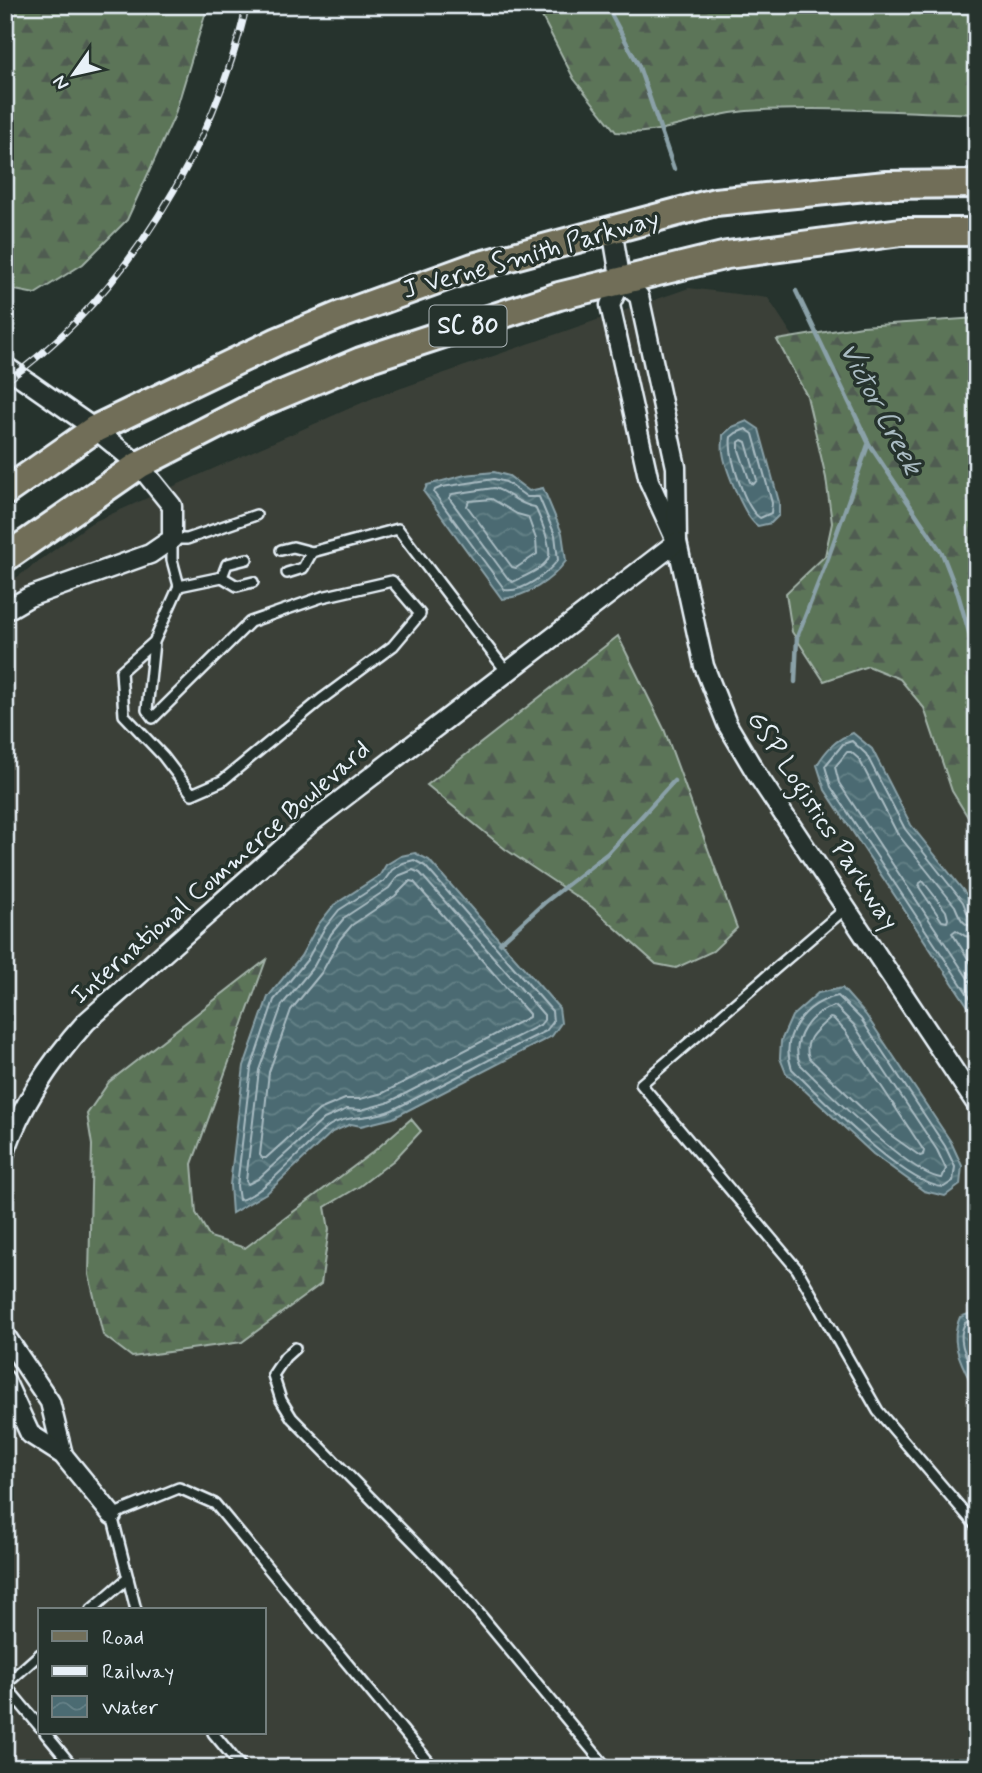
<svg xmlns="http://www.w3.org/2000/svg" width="982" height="1773" font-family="Mynerve,sans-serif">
  <defs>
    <pattern id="forest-firs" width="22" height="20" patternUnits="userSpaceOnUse" patternTransform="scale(1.75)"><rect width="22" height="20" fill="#5c7459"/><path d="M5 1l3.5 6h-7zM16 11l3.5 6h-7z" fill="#505c51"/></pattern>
    <pattern id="water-waves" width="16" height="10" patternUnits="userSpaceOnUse" patternTransform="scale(1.75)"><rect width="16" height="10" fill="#4b6b72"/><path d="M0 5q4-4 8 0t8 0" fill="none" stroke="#658187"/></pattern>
  </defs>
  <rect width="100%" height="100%" fill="#26332d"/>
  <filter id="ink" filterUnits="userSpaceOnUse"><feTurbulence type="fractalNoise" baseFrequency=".0143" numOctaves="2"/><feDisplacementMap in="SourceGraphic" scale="14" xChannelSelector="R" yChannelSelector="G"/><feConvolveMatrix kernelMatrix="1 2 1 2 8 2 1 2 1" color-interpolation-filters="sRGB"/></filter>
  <g filter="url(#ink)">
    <path fill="#3b4139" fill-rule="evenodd" d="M689,288L768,298L977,618V1768H5V586L91,523L373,398ZM40,1610H264V1733H40Z"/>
    <g fill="url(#forest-firs)" stroke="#a2b2a8" stroke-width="2">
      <polygon points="5,5 208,5 174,117 127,220 83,264 35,294 10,289 5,286"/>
      <path d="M536,5H968L977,13V114C900,112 824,106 747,111C703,114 661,137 616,132L574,79Z"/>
      <polygon points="977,318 977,832 952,791 924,708 900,679 868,666 824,681 792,632 786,593 825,556 832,523 826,478 807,396 777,340 862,326"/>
      <polygon points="618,636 664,729 737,928 713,951 676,968 656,964 592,907 505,849 427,785"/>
      <polygon points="266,960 192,1164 196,1213 210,1237 245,1248 373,1152 411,1119 421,1131 394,1160 360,1186 325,1207 329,1229 321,1284 242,1342 132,1357 103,1335 89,1275 92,1145 87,1114 109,1082"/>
    </g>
    <g fill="url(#water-waves)" stroke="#8aa1a8" stroke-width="2">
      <path d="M747,421L759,429L779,502V515L771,523L758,526C745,519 725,468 723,452C722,447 723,440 723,435L732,427Z"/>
      <path d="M494,472L509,476L529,491L543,488L562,533L566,561C551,581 528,596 502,599L424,492L427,485L465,475Z"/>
      <path d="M853,733L872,749L911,825L970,899L977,922V1020L825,790L817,765C826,750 836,739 853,733Z"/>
      <polygon points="415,853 429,860 559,1008 561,1023 552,1036 393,1118 361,1126 351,1124 332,1132 268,1192 232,1213 230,1185 244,1066 268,997 301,956 318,925 334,905 380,875 386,865 401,856"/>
      <polygon points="842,988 866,1015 951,1142 962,1166 960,1185 945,1196 924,1191 873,1154 786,1073 780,1058 781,1041 792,1016 818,993"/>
      <path d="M977,1311V1395C965,1369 947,1345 960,1317Z"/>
    </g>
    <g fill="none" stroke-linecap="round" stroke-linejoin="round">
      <g stroke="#a9bbc2" stroke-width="2">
        <path d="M746,429L753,434L772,503L771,513L760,518C745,509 728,455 731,437L736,433Z"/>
        <polygon points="742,440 746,442 757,480 754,484 750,482 739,450 739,442"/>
        <path d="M494,479L506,482L527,497H539L555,535L558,560C547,574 522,593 505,590L434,493L435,490L442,487Z"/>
        <path d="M494,488C509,492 518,505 535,507C540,518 551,544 549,556C547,568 522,577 513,582L509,580L449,498L452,494Z"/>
        <polygon points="492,499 517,514 528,517 536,539 537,554 516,568 512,567 467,506 469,501"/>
        <path d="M414,860L425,866L552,1011L553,1022L546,1031C494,1056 444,1085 392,1110C370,1120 344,1114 326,1128C305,1145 263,1196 239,1200L237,1186L251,1068L274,1000L307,960L324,929L339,910L384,881L392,870L403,863Z"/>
        <polygon points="413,870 420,873 544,1015 544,1020 540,1025 387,1103 361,1110 347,1109 324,1119 258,1179 248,1184 246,1181 259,1070 282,1005 314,966 331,934 345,917 389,888 398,876"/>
        <polygon points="410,881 414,882 529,1014 529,1017 383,1093 360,1099 345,1099 319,1110 266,1158 262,1158 260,1155 269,1072 291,1010 322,972 340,939 352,925 395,896"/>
        <polygon points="923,881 946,911 948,919 947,922 942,921 919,887 920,883"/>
        <polyline points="977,918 968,915 963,902 905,829 866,754 852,741 843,744 825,766 831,787 977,1008"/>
        <path d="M977,927C963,927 960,918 955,906L897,833L859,759L851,752H847L835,767L839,783L977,992"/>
        <polyline points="977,938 965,936 956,930 952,933 977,973"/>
        <path d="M838,996L861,1019L945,1146L955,1167L953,1181L944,1187C905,1186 822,1098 792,1069C779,1035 805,1003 838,996Z"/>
        <path d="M835,1006L854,1025L937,1150L946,1169L942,1178C912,1177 824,1088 800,1064C790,1040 811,1011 835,1006Z"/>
        <path d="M830,1018L834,1019L845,1031L924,1151L923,1155L920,1156L889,1134L809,1058C802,1040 818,1029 830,1018Z"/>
        <path d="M977,1318L965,1323C955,1342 969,1361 977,1378"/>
      </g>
      <g stroke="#8aa1a8" stroke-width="4.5">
        <polyline points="606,5 638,64 674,169"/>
        <polyline points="796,291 869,444 942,553 958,594 977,660"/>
        <polyline points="795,682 797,637 828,558 868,445"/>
        <polyline points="500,943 544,903 608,853 674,781"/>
      </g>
      <defs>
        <g id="service">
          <polyline points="281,550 293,547 312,552 398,529 506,671"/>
          <polyline points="287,573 303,568 312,552"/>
          <polyline points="222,577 227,564 247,559"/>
          <polyline points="179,586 172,560 172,539 187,539 256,515"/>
          <polyline points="154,642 147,710 153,718 250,622 322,597 392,581 420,614 393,646 323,698 222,781 192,794 163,756 124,715 121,671 154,642 179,586 222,577 237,586 253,582"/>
          <polyline points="846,908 641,1084 797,1269 878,1411 977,1527"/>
          <polyline points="295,1348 285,1357 273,1375 281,1400 292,1418 454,1583 607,1768"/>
          <polyline points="91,1610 128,1578"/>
          <polyline points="136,1610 112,1515 179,1488 215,1504 434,1768"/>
          <polyline points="40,1654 5,1685 40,1727"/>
          <polyline points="45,1733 74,1768"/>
          <polyline points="213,1733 242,1768"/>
        </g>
        <g id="minor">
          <polyline points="612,229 621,282 610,305 649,481 674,536"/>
          <polyline points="621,282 639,296 676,467 677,542 704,666 727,724 756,773 977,1105"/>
          <polyline points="5,366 95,429 139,465 172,506 172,539 150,554 29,597 5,611"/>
          <path d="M5,1152C22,1103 52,1060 86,1022L312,822L677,542"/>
          <polyline points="5,1335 50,1402 63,1455"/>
          <polyline points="5,1380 30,1434 63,1455 112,1515"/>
        </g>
        <g id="primary">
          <polyline points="5,492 95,429 278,341 338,316 473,267 715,202 886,185 977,184"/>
          <polyline points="5,558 139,465 256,405 361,361 559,296 727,255 901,232 977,232"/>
        </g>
      </defs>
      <use href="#service" stroke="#e8f1f8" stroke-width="14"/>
      <use href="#minor" stroke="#e8f1f8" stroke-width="23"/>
      <use href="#primary" stroke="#e8f1f8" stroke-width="32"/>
      <use href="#service" stroke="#26332d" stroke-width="9"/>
      <use href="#minor" stroke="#26332d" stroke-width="18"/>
      <use href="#primary" stroke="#716e59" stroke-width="26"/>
      <defs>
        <path id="rail" d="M5,382C127,296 213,149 247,5"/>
      </defs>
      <use href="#rail" stroke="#e8f1f8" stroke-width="7"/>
      <use href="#rail" stroke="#26332d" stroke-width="4.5" stroke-dasharray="13" stroke-linecap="butt"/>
    </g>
  </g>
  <g text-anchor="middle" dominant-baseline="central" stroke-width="7" stroke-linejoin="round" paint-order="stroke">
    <rect fill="#26332d" stroke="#aeb8bb" stroke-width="2" x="429.5" y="305.5" width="77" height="41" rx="5"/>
    <g font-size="24" font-weight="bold" fill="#e8f1f8">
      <text x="468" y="326">SC 80</text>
    </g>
    <g font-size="26" fill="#e8f1f8" stroke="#26332d">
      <text transform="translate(531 255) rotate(-16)">J Verne Smith Parkway</text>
      <text transform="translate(822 821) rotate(57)">GSP Logistics Parkway</text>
      <text transform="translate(221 873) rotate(-41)">International Commerce Boulevard</text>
    </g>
    <g font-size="28" font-style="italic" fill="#a9bbc2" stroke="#26332d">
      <text transform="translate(880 409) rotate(62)">Victor Creek</text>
    </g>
  </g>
  <rect width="982" height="1773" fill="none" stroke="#26332d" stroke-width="28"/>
  <rect x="14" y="14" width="954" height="1745" fill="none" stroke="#e8f1f8" stroke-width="2.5" filter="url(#ink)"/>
  <rect x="38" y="1608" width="228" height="126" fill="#26332d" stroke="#747f7e" stroke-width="2"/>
  <rect x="52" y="1631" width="35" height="10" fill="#716e59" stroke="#747f7e" stroke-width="2"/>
  <text x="102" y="1644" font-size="21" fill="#e8f1f8">Road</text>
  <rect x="52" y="1666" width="35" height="10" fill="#e8f1f8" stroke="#747f7e" stroke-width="2"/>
  <text x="102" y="1678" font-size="21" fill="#e8f1f8">Railway</text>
  <rect x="52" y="1696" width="35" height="21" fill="url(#water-waves)" stroke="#747f7e" stroke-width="2"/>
  <text x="102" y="1714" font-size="21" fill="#e8f1f8">Water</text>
  <g transform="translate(74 74) rotate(236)" stroke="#26332d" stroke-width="5" paint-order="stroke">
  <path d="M0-5L12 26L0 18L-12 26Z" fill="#e8f1f8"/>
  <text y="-10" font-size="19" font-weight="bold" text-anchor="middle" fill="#e8f1f8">N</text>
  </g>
</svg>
